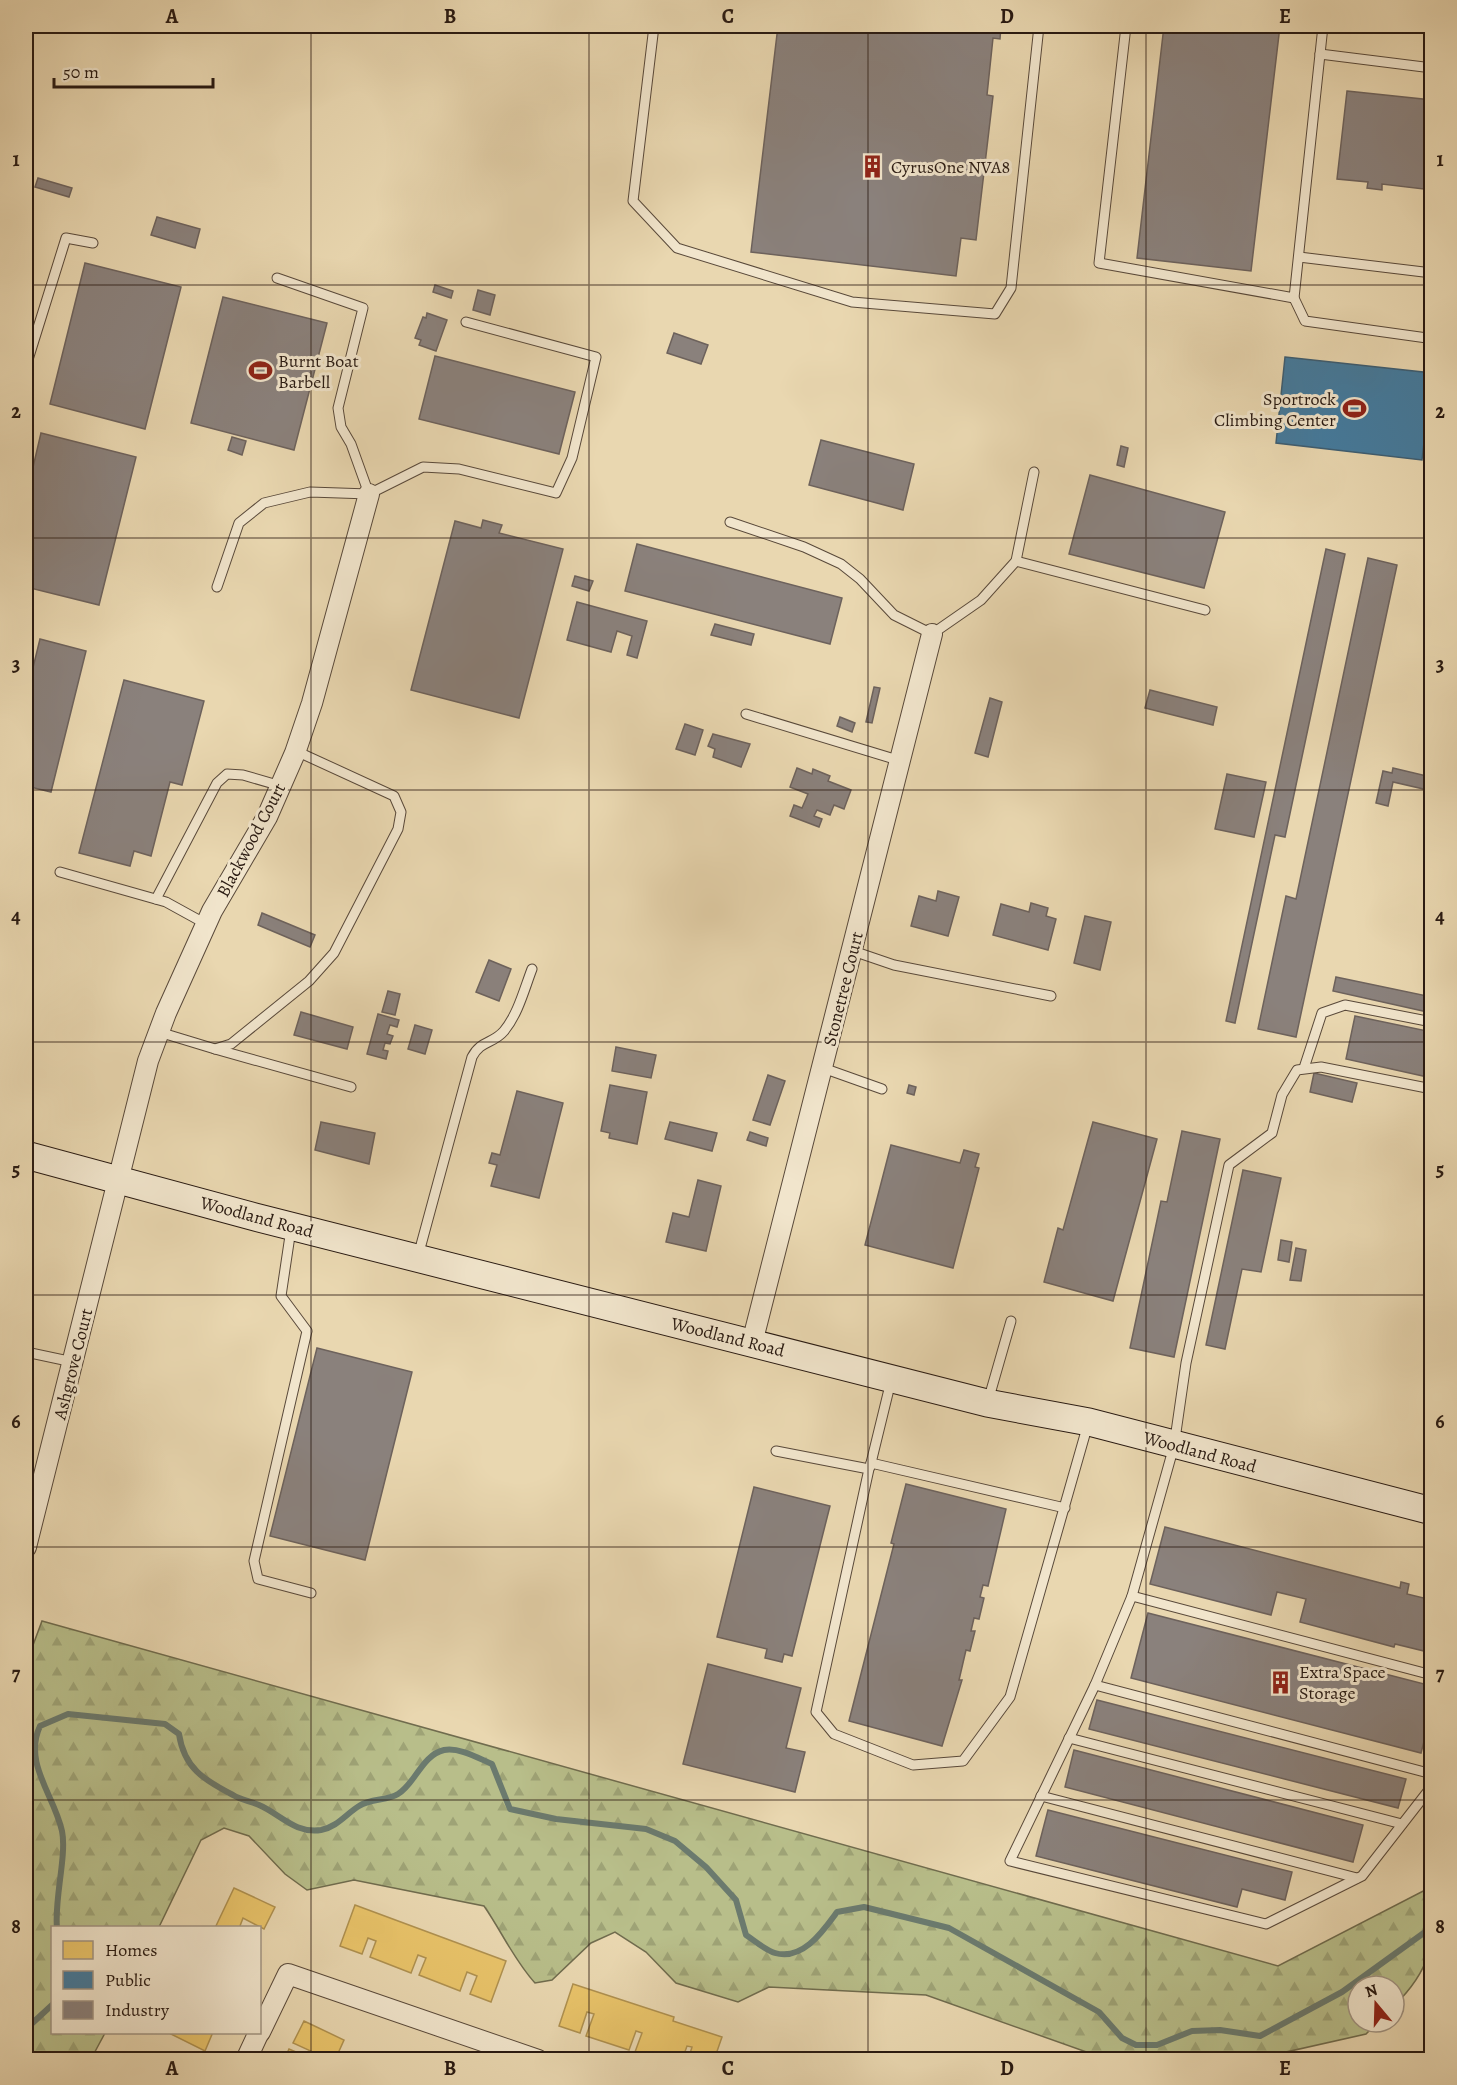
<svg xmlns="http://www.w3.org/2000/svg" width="1457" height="2085" font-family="Alegreya,serif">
  <defs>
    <pattern id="forest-firs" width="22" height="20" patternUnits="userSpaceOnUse" patternTransform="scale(1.5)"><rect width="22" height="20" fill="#b8be8a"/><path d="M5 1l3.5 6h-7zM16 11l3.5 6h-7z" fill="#9ea376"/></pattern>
  </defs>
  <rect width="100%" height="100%" fill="#e9d7b0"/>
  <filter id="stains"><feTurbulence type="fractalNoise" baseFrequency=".00333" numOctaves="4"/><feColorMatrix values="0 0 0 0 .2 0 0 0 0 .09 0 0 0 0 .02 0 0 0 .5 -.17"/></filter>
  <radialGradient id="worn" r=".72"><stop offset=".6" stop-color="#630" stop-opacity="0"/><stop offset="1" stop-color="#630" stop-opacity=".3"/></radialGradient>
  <path fill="url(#forest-firs)" stroke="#706c4e" stroke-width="1.5" d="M42,1621L1278,1966L1431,1887C1432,1943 1436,1964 1394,2006V1986H1358V2022H1378L1366,2034L1255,2059L1109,2060L926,1995L769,1987L738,2002L676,1983L646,1952L615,1932L591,1943L552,1980L535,1983C514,1960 502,1932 484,1906L354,1880L307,1890L285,1874L249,1836L224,1828L201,1840L159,1927L52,1928V2032L105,2033L91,2059H26V1880L29,1876L26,1868V1664Z"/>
  <g fill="#e9c46a" stroke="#af9150" stroke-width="1.5">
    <polygon points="234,1888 275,1907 264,1929 243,1918 240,1926 243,1928 215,1928"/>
    <polygon points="355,1905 506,1961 491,2002 470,1994 477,1976 467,1972 460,1991 419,1975 426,1958 418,1955 411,1973 370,1957 376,1941 368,1938 362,1954 340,1946"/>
    <polygon points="573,1984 674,2017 673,2021 722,2037 714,2060 688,2060 692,2047 687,2046 682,2060 658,2060 635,2052 642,2033 636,2031 629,2050 586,2036 594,2014 587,2012 580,2033 559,2026"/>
    <polygon points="304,2021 344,2040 335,2060 284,2060 289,2049 310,2058 313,2052 293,2043"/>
    <polygon points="167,2032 213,2032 205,2051"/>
    <polygon points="827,2054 842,2056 841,2060 827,2060"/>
  </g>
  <polygon fill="#457b9d" stroke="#3d5e73" stroke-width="1.5" points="1285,357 1432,373 1422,460 1276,443"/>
  <g fill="#8a817c" stroke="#6d625c" stroke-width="1.5">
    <polygon points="778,26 1001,26 1000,39 993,38 987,95 993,96 976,240 961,238 956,276 751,252"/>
    <polygon points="1164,26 1280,26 1251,271 1137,258"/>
    <polygon points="1347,91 1432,100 1432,190 1382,184 1382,190 1367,188 1368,182 1337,179"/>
    <polygon points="38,178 72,188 69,197 35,187"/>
    <polygon points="157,217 200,229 195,248 151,235"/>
    <polygon points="85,263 181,287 145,429 50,404"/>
    <polygon points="435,285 453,291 451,298 433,292"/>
    <polygon points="478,290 495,295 490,315 473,310"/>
    <polygon points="223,297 327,323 294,450 191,423"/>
    <polygon points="427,313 447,320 436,351 419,345 421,340 415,338 423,317 426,318"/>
    <polygon points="674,333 708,345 701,364 667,353"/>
    <polygon points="435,356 575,392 559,454 419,419"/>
    <polygon points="41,433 136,457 99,605 26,587 26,497"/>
    <polygon points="232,437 246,441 242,455 228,450"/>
    <polygon points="821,440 914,464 903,510 809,485"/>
    <polygon points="1121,446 1128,448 1124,467 1117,465"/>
    <polygon points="1090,475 1225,512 1204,588 1069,554"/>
    <polygon points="483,520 502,525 499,533 563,549 519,718 411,690 455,521 481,528"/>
    <polygon points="637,544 842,598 830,644 625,591"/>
    <polygon points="1326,549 1345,554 1285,837 1275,835 1235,1023 1226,1021"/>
    <polygon points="1368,558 1397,565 1296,1037 1258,1029 1286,896 1296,899"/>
    <polygon points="575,576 593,581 589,591 572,586"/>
    <polygon points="577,602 647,621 637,658 627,655 632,636 617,631 611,652 567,640"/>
    <polygon points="715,624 754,634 751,645 711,635"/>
    <polygon points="40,639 86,651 51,792 26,786 26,696"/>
    <polygon points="124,680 204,701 182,785 170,782 151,856 134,851 130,866 79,853"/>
    <polygon points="874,687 880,688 872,723 866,722"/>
    <polygon points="1150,690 1217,707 1213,725 1145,708"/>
    <polygon points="990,698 1002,702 988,757 975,753"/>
    <polygon points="840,717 855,723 852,732 837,726"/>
    <polygon points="685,724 703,730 695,755 676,749"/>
    <polygon points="713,734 750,744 741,767 713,757 715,749 708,746"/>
    <polygon points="797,768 812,774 813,769 830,776 828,781 851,790 844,809 834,805 830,815 817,810 814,816 822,819 819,827 790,816 794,805 802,808 808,794 790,787"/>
    <polygon points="1393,768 1431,777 1428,790 1393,782 1388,806 1376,803 1383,771 1392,773"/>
    <polygon points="1227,774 1266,782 1254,837 1215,829"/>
    <polygon points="938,891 959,897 948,936 911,926 919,896 936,901"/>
    <polygon points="1031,903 1048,908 1046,916 1056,919 1048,950 993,935 1001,904 1029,912"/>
    <polygon points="262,913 315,935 310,947 258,925"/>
    <polygon points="1085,916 1111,922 1100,970 1074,963"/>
    <polygon points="489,960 511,969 499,1001 476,992"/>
    <polygon points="1336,977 1432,997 1432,1013 1333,991"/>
    <polygon points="388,991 400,994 395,1015 382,1012"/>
    <polygon points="301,1012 353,1027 347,1049 294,1035"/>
    <polygon points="378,1014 399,1020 397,1027 390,1025 387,1034 393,1036 390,1044 385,1043 383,1050 388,1051 386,1059 367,1054"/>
    <polygon points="1355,1016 1432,1032 1432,1078 1346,1059"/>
    <polygon points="415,1025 432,1030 425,1054 408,1049"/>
    <polygon points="616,1047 656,1055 651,1078 612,1071"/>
    <polygon points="1314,1073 1357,1083 1352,1102 1310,1092"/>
    <polygon points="768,1075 785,1081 770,1125 753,1120"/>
    <polygon points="610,1085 647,1092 637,1144 609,1138 610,1133 601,1131"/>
    <polygon points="909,1085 916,1087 914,1095 907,1093"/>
    <polygon points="517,1091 563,1103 539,1198 491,1186 497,1165 489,1163 492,1153 500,1155"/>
    <polygon points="321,1122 375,1133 369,1164 315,1150"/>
    <polygon points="670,1122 717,1133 712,1151 665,1139"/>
    <polygon points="1093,1122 1157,1139 1113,1301 1044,1282 1058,1228 1063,1230"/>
    <polygon points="1182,1131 1220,1139 1174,1357 1130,1348 1161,1201 1167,1202"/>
    <polygon points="750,1132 768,1138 766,1146 747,1140"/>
    <polygon points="891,1145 960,1163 964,1150 979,1154 975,1167 979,1168 953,1268 865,1245"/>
    <polygon points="1243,1170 1281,1178 1261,1272 1242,1269 1225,1349 1206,1345"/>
    <polygon points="698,1180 721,1186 706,1251 666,1242 673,1213 689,1217"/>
    <polygon points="1281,1240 1292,1242 1289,1262 1278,1260"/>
    <polygon points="1296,1248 1306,1250 1301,1281 1290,1280"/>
    <polygon points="317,1348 412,1372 365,1560 270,1536"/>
    <polygon points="906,1484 1006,1509 988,1586 983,1585 980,1597 984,1598 979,1619 974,1618 971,1631 975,1631 970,1651 966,1650 959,1680 962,1680 942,1746 849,1721 894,1544 891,1543"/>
    <polygon points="754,1487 830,1506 792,1656 784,1654 782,1662 765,1658 767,1649 717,1637"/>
    <polygon points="1165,1527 1400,1588 1401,1582 1409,1584 1407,1594 1432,1600 1432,1636 1428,1635 1424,1651 1395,1644 1394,1647 1300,1622 1306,1599 1277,1592 1271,1615 1150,1584"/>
    <polygon points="1148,1613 1432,1686 1432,1711 1421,1753 1131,1678"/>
    <polygon points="708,1664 801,1688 786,1748 805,1752 795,1792 683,1764"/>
    <polygon points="1097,1700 1406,1779 1398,1808 1089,1729"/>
    <polygon points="1074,1750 1363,1825 1353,1862 1065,1787"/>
    <polygon points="1048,1810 1292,1872 1285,1900 1242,1889 1237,1907 1036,1856"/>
  </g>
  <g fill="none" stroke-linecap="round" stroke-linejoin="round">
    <g stroke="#6b7a6e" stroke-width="6">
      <path d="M57,1928C54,1900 67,1855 62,1831C54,1795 23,1763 40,1726L68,1714L165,1724L179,1734C184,1768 204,1780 233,1795C241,1800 250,1801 259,1805C280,1814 295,1834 321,1830C337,1827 346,1814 359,1806C371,1798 387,1801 398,1794C415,1784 422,1755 444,1750C459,1747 478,1758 492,1764L510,1809L556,1819L646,1829L675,1841L706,1867L736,1900L746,1935C755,1941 765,1950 775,1953C803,1961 823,1931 837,1912L864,1907L949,1928L1099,2012L1122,2038L1136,2045H1157L1192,2031L1220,2030L1260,2036L1342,1992L1432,1927"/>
      <polyline points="26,2029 52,2005"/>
    </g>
    <defs>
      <g id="lane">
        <polyline points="654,26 633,201 677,248 852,302 995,314 1011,288 1039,26"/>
        <polyline points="1126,26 1099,263 1294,298 1323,26"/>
        <polyline points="1320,54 1432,68"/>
        <polyline points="1299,257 1432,273"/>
        <polyline points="277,278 363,308 338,408 341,427 351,444 369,494"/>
        <polyline points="1294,298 1305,321 1427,338"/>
        <polyline points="26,366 66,238 93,243"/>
        <polyline points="730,522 804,547 841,564 860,579 894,615 932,634 981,600 1016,561 1034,472"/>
        <polyline points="1016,561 1205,610"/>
        <polyline points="217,587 239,523 264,503 310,492 369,494 423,467 459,469 556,493 572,458 596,357 466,322"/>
        <polyline points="746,714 901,761"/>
        <polyline points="60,872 166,902 206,924"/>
        <polyline points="156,899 217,783 227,774 243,775 281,786"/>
        <polyline points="853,951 894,965 1051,996"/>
        <polyline points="159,1032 215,1049 231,1044 309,981 334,953 398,829 401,812 394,796 296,751"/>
        <polyline points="215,1049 351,1087"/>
        <polyline points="823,1068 882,1089"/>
        <polyline points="1304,1068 1322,1013 1345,1005 1432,1022"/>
        <polyline points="1432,1089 1321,1067 1297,1070 1282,1095 1272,1133 1229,1165 1186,1363 1174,1446 1132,1596 1095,1685 1010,1861 1266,1924 1362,1876 1432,1786"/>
        <polyline points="291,1229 281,1296 307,1331 254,1561 258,1579 311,1593"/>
        <path d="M418,1256L472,1057C481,1040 493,1044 504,1031C518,1014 524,990 532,969"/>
        <polyline points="26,1352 73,1362"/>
        <polyline points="988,1401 1011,1321"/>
        <polyline points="776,1451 869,1469 816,1712 834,1734 913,1765 963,1761 1010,1697 1088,1424"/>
        <polyline points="871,1463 1065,1508"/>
        <polyline points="870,1467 891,1381"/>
        <polyline points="1132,1596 1432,1675"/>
        <polyline points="1095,1685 1432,1774"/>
        <polyline points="1069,1738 1402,1824"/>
        <polyline points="1041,1796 1357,1878"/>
      </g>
      <g id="street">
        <polyline points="752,1343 932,634"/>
        <polyline points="26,1547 148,1061 166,1013 212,911 267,817 295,753 312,703 369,494"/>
        <polyline points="260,2032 288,1974 538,2060"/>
        <polyline points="246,2060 259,2032"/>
      </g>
      <polyline id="secondary" points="26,1155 255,1217 987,1403 1089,1422 1432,1511"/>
    </defs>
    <use href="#lane" stroke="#59493a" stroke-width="11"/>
    <use href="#street" stroke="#59493a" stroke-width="22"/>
    <use href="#secondary" stroke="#291a12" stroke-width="29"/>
    <use href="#lane" stroke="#f1e5cc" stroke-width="9"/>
    <use href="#street" stroke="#f1e5cc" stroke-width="20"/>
    <use href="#secondary" stroke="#f1e5cc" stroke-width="27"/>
  </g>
  <path fill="none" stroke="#291a12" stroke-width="1.5" stroke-opacity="0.55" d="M311,26V2060M589,26V2060M868,26V2060M1146,26V2060M26,285H1432M26,538H1432M26,790H1432M26,1042H1432M26,1295H1432M26,1547H1432M26,1800H1432"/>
  <defs>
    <symbol id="building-bare" viewBox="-9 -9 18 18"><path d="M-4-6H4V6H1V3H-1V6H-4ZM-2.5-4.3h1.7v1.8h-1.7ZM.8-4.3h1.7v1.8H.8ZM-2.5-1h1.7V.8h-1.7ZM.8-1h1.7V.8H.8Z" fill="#8f2418" stroke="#f1e5cc" stroke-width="2.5" paint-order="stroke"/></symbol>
    <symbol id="stadium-bare" viewBox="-9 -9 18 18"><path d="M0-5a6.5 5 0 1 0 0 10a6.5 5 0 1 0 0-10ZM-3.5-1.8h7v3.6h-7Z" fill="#8f2418" stroke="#f1e5cc" stroke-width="2.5" paint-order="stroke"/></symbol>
  </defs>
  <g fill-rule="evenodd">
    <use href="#building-bare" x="856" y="150" width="33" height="33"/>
    <use href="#stadium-bare" x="244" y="354" width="33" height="33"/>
    <use href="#stadium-bare" x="1338" y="392" width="33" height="33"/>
    <use href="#building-bare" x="1264" y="1666" width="33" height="33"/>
  </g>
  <g text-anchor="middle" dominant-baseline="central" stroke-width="6" stroke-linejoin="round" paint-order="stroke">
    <g font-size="18" fill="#291a12" stroke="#f1e5cc" text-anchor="start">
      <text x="891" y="167">CyrusOne NVA8</text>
      <text x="278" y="361">Burnt Boat<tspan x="278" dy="21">Barbell</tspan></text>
      <text x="1336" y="399" text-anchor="end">Sportrock<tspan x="1336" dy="21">Climbing Center</tspan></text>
      <text x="1299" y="1672">Extra Space<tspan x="1299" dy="21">Storage</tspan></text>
    </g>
    <g font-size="18" fill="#291a12" stroke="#f1e5cc">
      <text transform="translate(251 840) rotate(-62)">Blackwood Court</text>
      <text transform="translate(843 989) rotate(-76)">Stonetree Court</text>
      <text transform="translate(257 1217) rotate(15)">Woodland Road</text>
      <text transform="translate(728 1337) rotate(14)">Woodland Road</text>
      <text transform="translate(73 1364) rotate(-76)">Ashgrove Court</text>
      <text transform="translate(1200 1452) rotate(15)">Woodland Road</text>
    </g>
  </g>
  <rect width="1457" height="2085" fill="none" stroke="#e9d7b0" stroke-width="66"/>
  <rect x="51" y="1926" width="210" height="108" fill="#f1e5cc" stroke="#a19482" stroke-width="1.5"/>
  <rect x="63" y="1941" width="30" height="18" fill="#e9c46a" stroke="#a19482" stroke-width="1.5"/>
  <text x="105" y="1956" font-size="18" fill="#291a12">Homes</text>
  <rect x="63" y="1971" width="30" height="18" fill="#457b9d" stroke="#a19482" stroke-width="1.5"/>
  <text x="105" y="1986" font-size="18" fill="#291a12">Public</text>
  <rect x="63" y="2001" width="30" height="18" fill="#8a817c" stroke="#a19482" stroke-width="1.5"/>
  <text x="105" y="2016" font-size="18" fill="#291a12">Industry</text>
  <g transform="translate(1376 2004) rotate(341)"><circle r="28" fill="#f1e5cc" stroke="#a19482" stroke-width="1.5"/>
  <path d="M0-4.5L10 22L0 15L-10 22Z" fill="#8f2418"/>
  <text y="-9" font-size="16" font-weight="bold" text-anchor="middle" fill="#291a12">N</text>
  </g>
  <path d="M54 78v9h159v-9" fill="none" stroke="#291a12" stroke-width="3"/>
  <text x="63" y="78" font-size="18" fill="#291a12" stroke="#f1e5cc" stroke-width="4.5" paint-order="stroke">50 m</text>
  <rect x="33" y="33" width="1391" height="2019" fill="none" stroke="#291a12" stroke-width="2"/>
  <g font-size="20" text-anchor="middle" font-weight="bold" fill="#291a12">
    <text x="172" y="23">A</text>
    <text x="450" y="23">B</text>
    <text x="728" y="23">C</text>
    <text x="1007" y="23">D</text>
    <text x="1285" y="23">E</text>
    <text x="16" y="166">1</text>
    <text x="1440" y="166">1</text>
    <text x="16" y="418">2</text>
    <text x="1440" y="418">2</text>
    <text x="16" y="671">3</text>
    <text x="1440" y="671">3</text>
    <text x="16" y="923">4</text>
    <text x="1440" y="923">4</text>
    <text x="16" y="1176">5</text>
    <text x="1440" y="1176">5</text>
    <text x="16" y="1428">6</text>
    <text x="1440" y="1428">6</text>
    <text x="16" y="1680">7</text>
    <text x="1440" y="1680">7</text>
    <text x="16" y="1933">8</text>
    <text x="1440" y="1933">8</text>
    <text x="172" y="2075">A</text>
    <text x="450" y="2075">B</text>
    <text x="728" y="2075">C</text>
    <text x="1007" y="2075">D</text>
    <text x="1285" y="2075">E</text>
  </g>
  <rect width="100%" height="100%" filter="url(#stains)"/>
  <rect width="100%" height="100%" fill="url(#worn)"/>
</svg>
